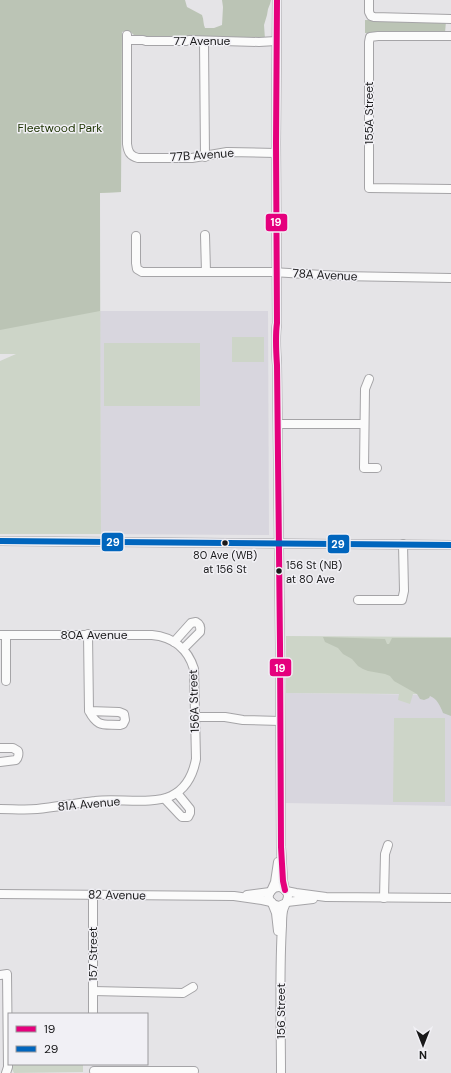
<svg xmlns="http://www.w3.org/2000/svg" width="451" height="1073" font-family="'DM Sans',sans-serif">
  <rect width="100%" height="100%" fill="#e5e4e7"/>
  <g fill="#d8d6de">
    <polygon points="100,311 268,311 269,535 101,534"/>
    <polygon points="286,693 451,695 451,806 285,803"/>
  </g>
  <g fill="#cdd5c8">
    <polygon points="0,0 121,192 100,193 101,534 0,534 0,361 16,354 0,354"/>
    <rect x="232" y="337" width="32" height="25"/>
    <rect x="104" y="343" width="96" height="63"/>
    <polygon points="286,636 451,637 451,695 413,694 410,704 398,700 399,694 286,693"/>
    <polygon points="394,718 445,718 445,802 393,802"/>
    <polygon points="12,1064 83,1064 83,1072 14,1073 12,1069"/>
  </g>
  <g fill="#bbc4b5">
    <path d="M0,0H185L187,7L202,15C204,20 203,24 205,28H214L222,25L223,7L222,0H271L270,4L268,9L267,15L264,25L265,39L137,38C132,33 129,29 122,32L121,192L100,193V311L0,330Z"/>
    <polygon points="365,20 446,21 445,33 365,33"/>
    <path d="M323,637L385,639L387,644H389L392,638H451V716L443,713C440,705 437,699 430,696L429,698L424,700L420,699L417,694L394,681L390,676L385,674L368,671L363,669L358,666L352,659L343,654L338,648L325,642Z"/>
  </g>
  <g fill="none" stroke-linecap="round" stroke-linejoin="round">
    <defs>
      <g id="minor">
        <path d="M277,0L276,143L277,323C275,337 276,351 277,365L280,644L281,847L283,881L285,890"/>
        <polyline points="369,0 369,12 371,16 374,17 451,19"/>
        <path d="M127,35V144C128,152 130,156 138,158H192L227,152L276,153"/>
        <polyline points="451,36 378,36 370,37 369,42 369,188 451,189"/>
        <polyline points="127,40 143,40 146,41 186,41 189,40 259,42 276,41"/>
        <polyline points="204,41 205,157"/>
        <polyline points="205,235 206,272"/>
        <polyline points="136,236 136,263 137,269 142,272 272,272 340,276 451,278"/>
        <polyline points="369,379 365,389 364,468 377,468"/>
        <polyline points="278,424 364,424"/>
        <polyline points="0,541 451,545"/>
        <polyline points="358,600 402,600 404,591 403,544"/>
        <path d="M88,634L89,711C98,728 103,724 120,725L123,724L125,720L124,714L119,712L89,711"/>
        <path d="M0,635H152C173,637 188,649 194,669L196,759C193,775 186,789 171,796C152,805 117,798 95,801C76,803 56,807 37,809C25,810 12,809 0,809"/>
        <polyline points="6,635 6,681"/>
        <path d="M174,642L191,623L196,622C200,624 201,627 200,632L183,649"/>
        <polyline points="195,717 225,717 243,720 280,721"/>
        <path d="M0,748H13L18,751C19,754 18,758 16,760L0,762"/>
        <polyline points="165,799 180,815 182,817 188,817 190,813 190,809 177,793"/>
        <polyline points="271,891 275,882 278,862"/>
        <polyline points="286,891 296,893 326,897 451,898"/>
        <polyline points="0,894 234,896 262,900 271,902"/>
        <polyline points="93,894 93,1014"/>
        <polyline points="247,895 270,892"/>
        <polyline points="384,898 385,854 388,845"/>
        <polyline points="287,902 313,899"/>
        <polyline points="272,903 276,913 278,931"/>
        <polyline points="0,975 7,974 8,1067 6,1073"/>
        <polyline points="93,991 183,993 193,987"/>
        <polyline points="94,1071 194,1071"/>
        <path d="M281,1073C281,1024 279,975 282,926C282,921 282,916 283,911C284,904 293,895 284,889C282,888 281,887 279,887C275,887 273,888 271,891C265,898 272,905 279,906L286,903"/>
      </g>
    </defs>
    <use href="#minor" stroke="#a5a4a7" stroke-width="10"/>
    <use href="#minor" stroke="#fbfbfb" stroke-width="8"/>
    <defs>
      <path id="bus-1" d="M277,0L276,143L277,323C275,337 276,351 277,365L280,644L281,847L283,881L285,890"/>
      <polyline id="bus-2" points="0,541 451,545"/>
    </defs>
    <use href="#bus-1" stroke="#f1f0f5" stroke-width="9"/>
    <use href="#bus-2" stroke="#f1f0f5" stroke-width="9"/>
    <use href="#bus-1" stroke="#e5007d" stroke-width="6"/>
    <use href="#bus-2" stroke="#0065bd" stroke-width="6"/>
  </g>
  <g fill="#19191a" stroke="#f1f0f5" stroke-width="1.5">
    <circle cx="225" cy="543" r="3.5"/>
    <circle cx="279" cy="571" r="3.5"/>
  </g>
  <g text-anchor="middle" dominant-baseline="central" stroke-width="3" stroke-linejoin="round" paint-order="stroke">
    <g font-size="11" fill="#19191a" stroke="#f1f0f5">
      <text x="225" y="555">80 Ave (WB)<tspan x="225" dy="14">at 156 St</tspan></text>
      <text x="286" y="565" text-anchor="start">156 St (NB)<tspan x="286" dy="14">at 80 Ave</tspan></text>
    </g>
    <g font-size="12" fill="#19191a" stroke="#f1f0f5">
      <text x="202" y="41">77 Avenue</text>
      <text transform="translate(369 113) rotate(-90)">155A Street</text>
      <text transform="translate(202 155) rotate(-4)">77B Avenue</text>
      <text transform="translate(325 275) rotate(3)">78A Avenue</text>
      <text x="94" y="635">80A Avenue</text>
      <text transform="translate(194 701) rotate(-92)">156A Street</text>
      <text transform="translate(89 804) rotate(-5)">81A Avenue</text>
      <text transform="translate(117 895) rotate(1)">82 Avenue</text>
      <text transform="translate(93 954) rotate(-90)">157 Street</text>
      <text transform="translate(281 1011) rotate(-90)">156 Street</text>
    </g>
    <g font-size="12" fill="#223808" stroke="#f1f0f5">
      <text x="60" y="128">Fleetwood Park</text>
    </g>
  </g>
  <g stroke="#f1f0f5" stroke-width="1.5">
    <rect x="265" y="213" width="23" height="19" rx="4" fill="#e5007d"/>
    <rect x="101" y="532" width="23" height="20" rx="4" fill="#0065bd"/>
    <rect x="327" y="534" width="23" height="20" rx="4" fill="#0065bd"/>
    <rect x="269" y="658" width="23" height="19" rx="4" fill="#e5007d"/>
  </g>
  <g font-size="11" text-anchor="middle" font-weight="bold" fill="#fff">
    <text x="276" y="226">19</text>
    <text x="113" y="546">29</text>
    <text x="338" y="548">29</text>
    <text x="280" y="672">19</text>
  </g>
  <rect x="8" y="1013" width="140" height="52" fill="#f1f0f5" stroke="#9b9a9d"/>
  <rect x="16" y="1026" width="20" height="6" fill="#e5007d" stroke="#9b9a9d"/>
  <text x="44" y="1033" font-size="12" fill="#19191a">19</text>
  <rect x="16" y="1046" width="20" height="6" fill="#0065bd" stroke="#9b9a9d"/>
  <text x="44" y="1053" font-size="12" fill="#19191a">29</text>
  <g transform="translate(423 1045) rotate(180)" stroke="#f1f0f5" stroke-width="3" paint-order="stroke">
  <path d="M0-3L7 15L0 10L-7 15Z" fill="#19191a"/>
  <text y="-6" font-size="11" font-weight="bold" text-anchor="middle" fill="#19191a">N</text>
  </g>
</svg>
